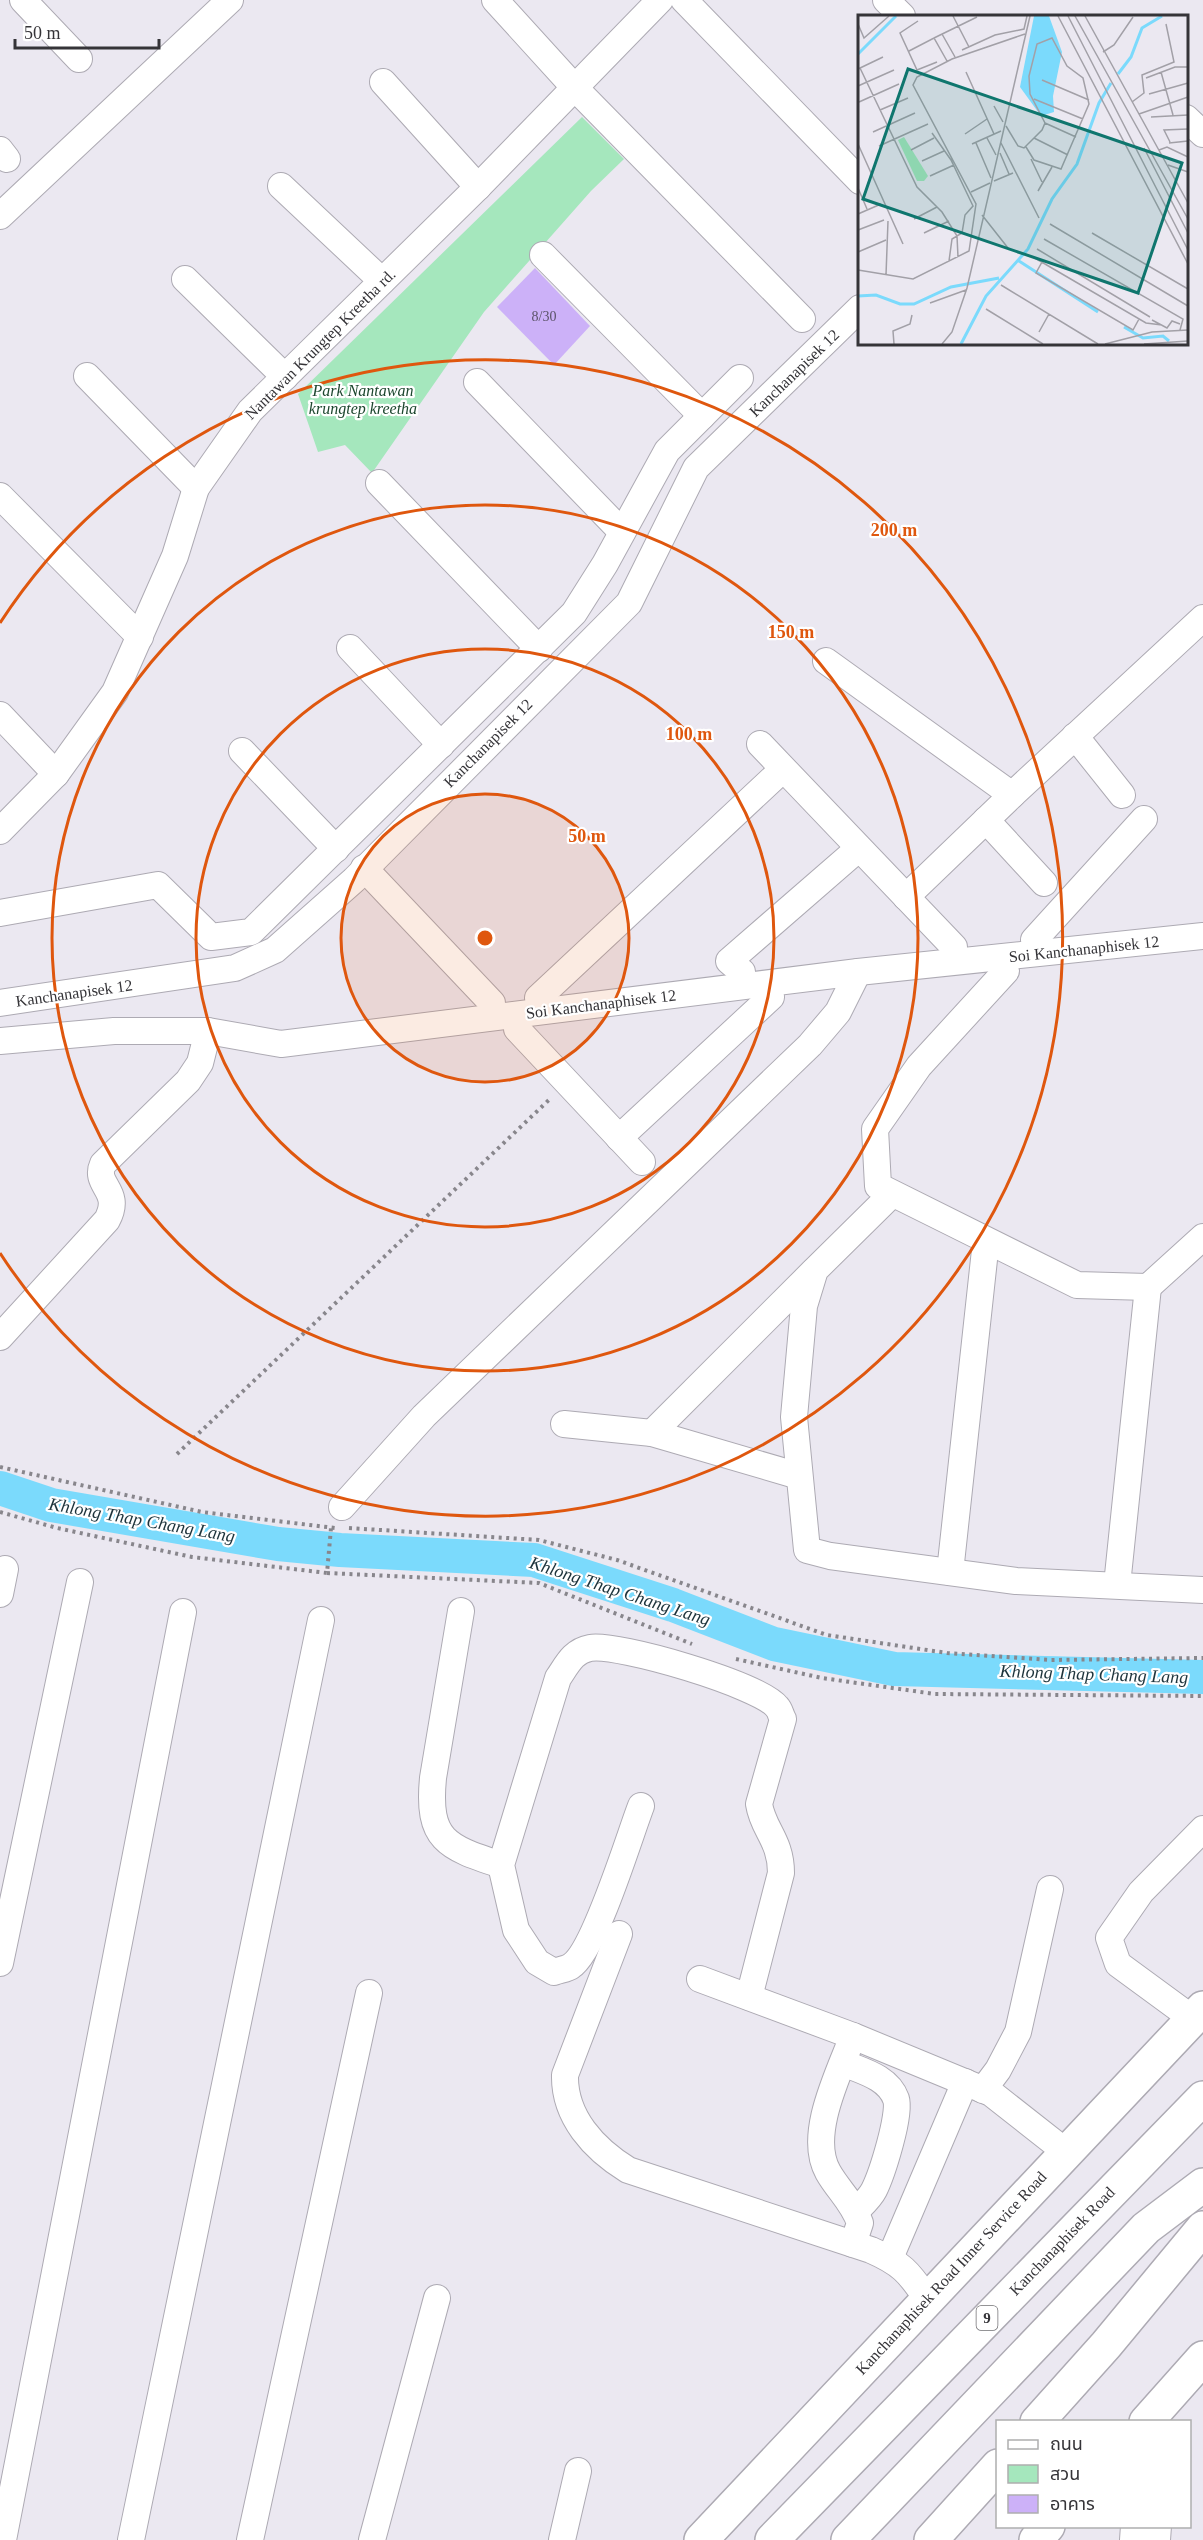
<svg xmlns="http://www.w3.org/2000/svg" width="1203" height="2540" font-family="'Times New Roman','Noto Sans Thai',serif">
  <rect width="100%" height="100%" fill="#ebe8f1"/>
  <polygon fill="#a5e7bd" points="582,117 624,159 591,191 484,312 372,473 345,445 318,452 298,394"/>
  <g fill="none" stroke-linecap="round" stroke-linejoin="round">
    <polyline stroke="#7bdafc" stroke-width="34" points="0,1488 51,1505 278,1544 340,1550 534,1560 673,1605 774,1644 894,1669 1203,1677"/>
  </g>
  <polygon fill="#ccb1f8" points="535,268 590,326 554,365 497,307"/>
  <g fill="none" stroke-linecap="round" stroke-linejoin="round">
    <defs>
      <g id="minor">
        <polyline points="23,0 79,59"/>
        <polyline points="495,0 575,88 802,319"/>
        <polyline points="684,0 860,181"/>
        <polyline points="886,0 902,16"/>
        <polyline points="383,82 478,187"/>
        <polyline points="1186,118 1203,134"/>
        <polyline points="0,150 7,159"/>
        <polyline points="281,186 382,281"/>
        <polyline points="0,216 230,0"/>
        <polyline points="543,255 702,416"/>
        <polyline points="185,279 285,377"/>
        <polyline points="87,376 196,488"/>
        <polyline points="477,382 622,532"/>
        <polyline points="379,483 539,649"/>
        <polyline points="0,496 140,637"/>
        <polyline points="350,648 441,745"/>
        <polyline points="826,661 1012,795"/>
        <polyline points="0,715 56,774"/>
        <polyline points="1075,736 1122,795"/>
        <polyline points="760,744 954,947"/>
        <polyline points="242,751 336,849"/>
        <polyline points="986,820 1044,883"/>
        <polyline points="0,831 56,774 115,692 175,556 196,488 250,411 478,187 660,0"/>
        <polyline points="364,868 492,1003"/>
        <polyline points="906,897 1012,795 1203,618"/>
        <polyline points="0,913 158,885 211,937 251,932 574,613 605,564 667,451 740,378"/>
        <polyline points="1034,940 1144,819"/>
        <polyline points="1006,971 919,1066 875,1129 878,1186 1077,1285 1148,1287 1203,1237"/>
        <polyline points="742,972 729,961 858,849"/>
        <polyline points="538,998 782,770"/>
        <polyline points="0,1003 235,968 275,950 354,880 629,603 696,468 860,308"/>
        <polyline points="517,1029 642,1162"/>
        <polyline points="0,1041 114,1031 208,1031 281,1044 858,972 1203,936"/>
        <polyline points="619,1138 771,997"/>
        <polyline points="892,1194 815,1270 804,1306 794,1417 807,1550 830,1556 1016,1581 1203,1590"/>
        <path d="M0,1337L107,1220C123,1190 93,1186 103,1164L188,1081L200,1063L208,1031"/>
        <polyline points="564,1424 652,1433 799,1476"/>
        <polyline points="652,1433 813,1272"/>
        <polyline points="342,1507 424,1416 810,1045 838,1012 858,972"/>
        <polyline points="950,1572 986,1241"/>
        <polyline points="1117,1585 1148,1287"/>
        <polyline points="0,1594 5,1569"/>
        <path d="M461,1611L433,1778C427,1841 447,1847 501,1865"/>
        <path d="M641,1806C629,1837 595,1951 571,1966C567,1969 559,1970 554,1972L537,1962L516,1930L501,1865L558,1678C567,1665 573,1651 590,1648C618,1643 760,1685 777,1707C780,1710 781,1716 783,1719L759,1804C763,1830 781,1840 781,1873L749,1997"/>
        <path d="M619,1934L565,2075C564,2117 594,2149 628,2170L871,2250C901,2263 909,2272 927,2299"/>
        <polyline points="0,1963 80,1582"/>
        <polyline points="700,1979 853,2036 991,2093 1066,2152"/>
        <polyline points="1193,2019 1118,1964 1109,1938 1141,1892 1203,1829"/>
        <path d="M853,2036C839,2073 807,2135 828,2172C838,2190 853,2202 860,2223L853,2244"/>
        <path d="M843,2063C862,2071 888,2077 896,2099C901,2114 882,2174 874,2190C870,2198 862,2205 856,2211"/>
        <polyline points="983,2090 998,2070 1018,2032 1050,1889"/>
        <polyline points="890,2258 965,2082"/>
        <polyline points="3,2540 183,1612"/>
        <polyline points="131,2540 321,1620"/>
        <polyline points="250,2540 369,1993"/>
        <polyline points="372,2540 437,2298"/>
        <polyline points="562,2540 578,2471"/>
        <polyline points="1133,2540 1134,2526"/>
        <polyline points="1157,2540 1158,2526"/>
      </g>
      <g id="major">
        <polyline points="1146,2422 1203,2358"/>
        <polyline points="701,2540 1203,2008"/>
        <polyline points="1036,2540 1048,2526"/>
      </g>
      <g id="highway">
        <polyline points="1037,2422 1106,2345 1203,2228"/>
        <polyline points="772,2540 1203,2098"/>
        <polyline points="848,2540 1146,2228 1203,2185"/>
        <polyline points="931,2540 998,2466"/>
      </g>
    </defs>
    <use href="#minor" stroke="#adaab3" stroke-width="28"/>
    <use href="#major" stroke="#adaab3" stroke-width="36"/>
    <use href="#highway" stroke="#adaab3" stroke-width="36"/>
    <g stroke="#88868c" stroke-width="4" stroke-dasharray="3 4.5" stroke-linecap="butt">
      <polyline points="177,1454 551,1098"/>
      <polyline points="0,1467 202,1512 335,1528"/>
      <polyline points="0,1512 57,1528 192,1557 327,1573 331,1528"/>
      <polyline points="349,1528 539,1540 617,1560 827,1635 947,1653 1051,1660 1203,1658"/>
      <polyline points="327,1573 539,1583 692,1644"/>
      <polyline points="736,1659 822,1678 935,1694 1203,1696"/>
    </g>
    <use href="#minor" stroke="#fff" stroke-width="26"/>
    <use href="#major" stroke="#fff" stroke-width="33"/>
    <use href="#highway" stroke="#fff" stroke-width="33"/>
  </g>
  <circle cx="485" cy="938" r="144" fill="#df570e" fill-opacity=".12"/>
  <g fill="none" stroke="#df570e" stroke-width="3">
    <circle cx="485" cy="938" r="144"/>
    <circle cx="485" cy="938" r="289"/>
    <circle cx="485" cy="938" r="433"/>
    <path d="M0 623A578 578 0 1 1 0 1253"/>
  </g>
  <g text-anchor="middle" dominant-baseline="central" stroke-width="4.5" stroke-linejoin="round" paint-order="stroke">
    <g font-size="14" fill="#5b5368">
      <text x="544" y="316">8/30</text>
    </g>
    <rect fill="#fff" stroke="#727174" stroke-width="1.5" x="976.5" y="2306" width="21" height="24" rx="4.5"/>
    <g font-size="15" font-weight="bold" fill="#353438">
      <text x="987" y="2318">9</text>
    </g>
    <g font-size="16" fill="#353438" stroke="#fff">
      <text transform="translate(320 344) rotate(-45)">Nantawan Krungtep Kreetha rd.</text>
      <text transform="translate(794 373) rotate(-44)">Kanchanapisek 12</text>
      <text transform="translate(488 743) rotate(-45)">Kanchanapisek 12</text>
      <text transform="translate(1084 949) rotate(-6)">Soi Kanchanaphisek 12</text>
      <text transform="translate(74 993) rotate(-8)">Kanchanapisek 12</text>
      <text transform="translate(601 1004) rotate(-7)">Soi Kanchanaphisek 12</text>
      <text transform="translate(1062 2241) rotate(-46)">Kanchanaphisek Road</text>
      <text transform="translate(951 2273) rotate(-47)">Kanchanaphisek Road Inner Service Road</text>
    </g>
    <g font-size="16" font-style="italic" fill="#1c462e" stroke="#fff">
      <text x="363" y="390">Park Nantawan<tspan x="363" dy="18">krungtep kreetha</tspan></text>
    </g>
    <g font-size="18" font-style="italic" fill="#1e343c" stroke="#fff">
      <text transform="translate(142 1520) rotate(10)">Khlong Thap Chang Lang</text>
      <text transform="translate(620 1591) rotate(18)">Khlong Thap Chang Lang</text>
      <text transform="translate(1094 1674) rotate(2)">Khlong Thap Chang Lang</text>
    </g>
  </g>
  <g transform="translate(858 15)">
    <rect width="330" height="330" fill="#ebe8f1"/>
    <path d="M46,122L70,161L66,166H59L40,125Z" fill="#a5e7bd"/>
    <path d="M176,1H191L204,37L195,81L196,97L183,101L162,72Z" fill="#7bdafc"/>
    <path fill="none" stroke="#7bdafc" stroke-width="3" d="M0,39L38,1M260,59L273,42L284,13L304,1M161,246L240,297M0,281L18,280L42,289H56L93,272L141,263M266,312L285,323L305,321L311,326M103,329L128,281L170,234L194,184L219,149L241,88L253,68"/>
    <path fill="none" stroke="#a2a0a7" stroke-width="1.5" d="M95,1L111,32M200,1L330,249M210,1L330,235M217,1L330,204M227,1L330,188M60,6L42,18L59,55L79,47M0,9L6,23L31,1M84,19L97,42M76,23L119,2M104,35L137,20L166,14L169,1M51,36L76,23L89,46M245,37L256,30L275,2M2,53L59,172L84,197L99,221L104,218L107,200L115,191L93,145L74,118M0,54L25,42M108,57L136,119M303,57L315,100M288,63L317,52H330M184,65L231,85M0,71L36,55M291,79L330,68M176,84L225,104M1,87L41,69M274,87L286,78L284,60L316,47L308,9M136,91L145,107M22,95L50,83M281,99L330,82M293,102L330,100M187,108L218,122M148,111L160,131L166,133L184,115L187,108L172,79L171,61L179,29L194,23L209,51L225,63L231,89L203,154L176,145L168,132M15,117L57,98M107,119L129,104M129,123L138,140M176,123L210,140M312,127L306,115L330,114M118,128L133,163M143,128L181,203M311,128L330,126M0,129L45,229M114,129L143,116M21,131L70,109M286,133L330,218M53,135L76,123M301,135L309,132L330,142M142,138L151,159M173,144L184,167M64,146L86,136M310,150L330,157M72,161L96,150M136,166L155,158M0,173L9,194M180,176L194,152M113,177L132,168M0,199L23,189M124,200L150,233M56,204L79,192M192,209L330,291M0,215L26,205M66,218L91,206M234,218L330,274M186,224L325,304L322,315M179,234L292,302M0,237L28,225M175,242L288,308L304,310M91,246L94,224L99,221L100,242M184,247L178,258L275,315L281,304M0,255L55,264L111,236L118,189L55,70L59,62L94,44L167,19M28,260L30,206M143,270L240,329M72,288L108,275M128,294L185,329M294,305L309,313L314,306L322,309M181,317L191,299M36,329L35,316L52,309L54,300M84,329L94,317L109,273L172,1M247,329L294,317L330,315M286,329L330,326"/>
    <path fill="#0f766e" fill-opacity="0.15" stroke="#0f766e" stroke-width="3" d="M50,54L324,148L280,278L5,184Z"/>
    <rect width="330" height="330" fill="none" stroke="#353438" stroke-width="3"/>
  </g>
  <circle cx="485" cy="938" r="9" fill="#df570e" stroke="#fff" stroke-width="3"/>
  <g font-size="18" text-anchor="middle" font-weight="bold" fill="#df570e" stroke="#fff" stroke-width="4.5" stroke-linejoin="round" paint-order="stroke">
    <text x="894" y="536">200 m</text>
    <text x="791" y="638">150 m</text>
    <text x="689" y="740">100 m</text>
    <text x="587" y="842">50 m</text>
  </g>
  <rect x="996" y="2420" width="195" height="108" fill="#ffffff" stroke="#aeaeaf" stroke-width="1.5"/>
  <rect x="1008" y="2440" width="30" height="9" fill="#ffffff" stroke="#aeaeaf" stroke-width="1.5"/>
  <text x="1050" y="2450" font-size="18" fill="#353438">ถนน</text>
  <rect x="1008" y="2465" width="30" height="18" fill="#a5e7bd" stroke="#aeaeaf" stroke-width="1.5"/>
  <text x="1050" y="2480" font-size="18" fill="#353438">สวน</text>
  <rect x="1008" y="2495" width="30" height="18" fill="#ccb1f8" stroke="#aeaeaf" stroke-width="1.5"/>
  <text x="1050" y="2510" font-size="18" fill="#353438">อาคาร</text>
  <path d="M15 39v9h144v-9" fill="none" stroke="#353438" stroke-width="3"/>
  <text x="24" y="39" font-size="18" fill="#353438" stroke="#ffffff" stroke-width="4.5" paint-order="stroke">50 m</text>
</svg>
